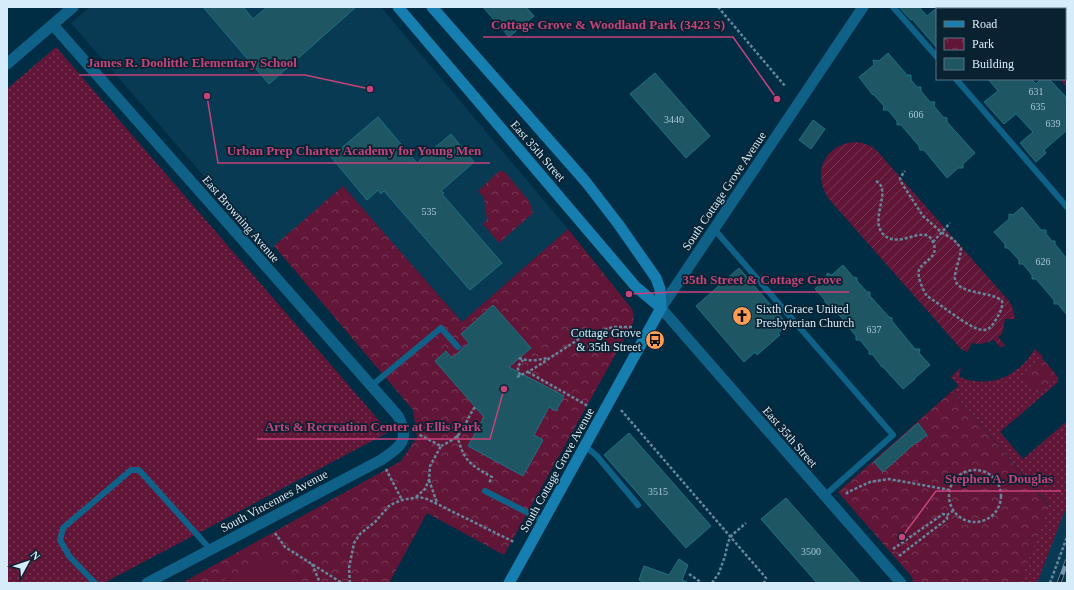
<svg xmlns="http://www.w3.org/2000/svg" width="1074" height="590" font-family="'Times New Roman',serif">
  <defs>
    <pattern id="grass-dots" width="8" height="8" patternUnits="userSpaceOnUse"><rect width="8" height="8" fill="#611638"/><path d="M2 2h.1M6 6h.1" fill="none" stroke="#773856" stroke-width="1.8" stroke-linecap="round"/></pattern>
    <pattern id="park-crowns" width="20" height="18" patternUnits="userSpaceOnUse"><rect width="20" height="18" fill="#611638"/><path d="M2 6a3 3 0 1 1 6 0M12 15a3 3 0 1 1 6 0" fill="none" stroke="#773856"/></pattern>
    <pattern id="garden-furrows" width="10" height="10" patternUnits="userSpaceOnUse"><rect width="10" height="10" fill="#611638"/><path d="M-1 1l2-2M0 10L10 0M9 11l2-2" fill="none" stroke="#773856"/></pattern>
  </defs>
  <rect width="100%" height="100%" fill="#002d44"/>
  <g fill="#093a53">
    <polygon points="90,7 381,7 568,229 462,322 343,186 269,251 71,23"/>
    <polygon points="1067,462 1067,583 1020,583"/>
  </g>
  <g fill="url(#grass-dots)">
    <polygon points="56,47 389,432 104,583 7,583 7,89"/>
    <path d="M1035,349L1043,357L1023,375L1039,394L1058,377V382L1000,432L1023,459L1067,421V505L1037,583H1020L1049,505L952,391L959,386L951,377L961,367L959,377C990,389 1018,377 1035,349Z"/>
  </g>
  <g fill="url(#park-crowns)">
    <polygon points="998,7 1067,7 1067,88 1060,79 1065,79 1065,9 1000,9"/>
    <polygon points="499,171 505,172 529,201 533,213 499,243 483,224 487,220 484,198 478,191"/>
    <polygon points="343,186 462,322 568,229 632,309 634,316 633,323 504,555 427,513 389,583 182,583 401,461 417,437 413,410 274,246"/>
    <polygon points="1042,358 1058,377 1039,394 1022,375"/>
    <polygon points="952,391 1049,506 1020,583 913,583 912,577 838,492"/>
  </g>
  <path fill="url(#garden-furrows)" d="M853,142C863,142 871,145 878,152L1008,300L1012,306L1015,319H1005L1002,334L998,337L1005,345L1001,348L994,340L981,344L972,343L967,352L961,349L828,198C812,173 824,146 853,142Z"/>
  <polygon fill="#611638" points="265,559 299,583 218,583"/>
  <g fill="#1e5663" stroke="#1d7285">
    <polygon points="203,7 243,7 253,19 267,7 356,7 269,84"/>
    <polygon points="483,7 526,7 534,16 509,37"/>
    <polygon points="899,7 919,7 927,16 937,8 937,48 912,19 911,20"/>
    <polygon points="888,53 907,75 911,75 911,80 917,87 921,87 921,91 930,102 935,102 934,106 943,117 947,118 947,122 975,153 963,164 963,168 958,168 947,178 924,150 920,150 919,146 901,125 897,125 897,121 888,110 883,110 884,106 874,95 872,94 859,77 874,65 873,60 879,61"/>
    <polygon points="655,73 710,136 686,158 630,94"/>
    <polygon points="988,79 1031,79 1036,84 1041,79 1049,79 1067,98 1067,130 1044,150 1046,153 1036,162 1020,143 1033,132 1016,114 1004,124 984,102 998,91"/>
    <polygon points="378,117 417,163 451,134 474,162 441,191 444,193 442,194 502,263 470,290 384,191 381,194 378,190 367,200 331,157"/>
    <polygon points="813,120 825,129 811,149 799,140"/>
    <polygon points="1022,207 1041,230 1046,230 1046,234 1052,241 1055,241 1055,244 1067,259 1067,315 1058,304 1054,304 1054,300 1036,279 1032,279 1032,275 1023,264 1019,264 1019,260 1008,248 1005,248 1005,244 994,232 1009,219 1009,214 1013,215"/>
    <polygon points="843,265 853,277 857,278 857,281 867,292 870,292 870,296 889,317 892,318 892,321 915,349 920,349 919,353 930,365 915,378 915,379 903,389 883,367 882,367 873,355 869,354 869,351 860,340 856,340 856,336 846,324 842,323 843,319 833,309 825,302 825,300 815,289 827,278 827,273 832,275"/>
    <polygon points="739,268 788,325 778,333 780,335 757,355 755,352 744,362 696,306"/>
    <polygon points="493,305 531,348 509,367 564,396 556,411 549,407 534,435 543,440 523,476 468,446 484,417 435,361 446,351 452,358 469,343 461,334"/>
    <polygon points="918,423 927,435 917,443 916,442 883,472 874,462"/>
    <polygon points="629,433 711,526 686,548 604,455"/>
    <polygon points="786,498 861,583 817,583 761,519"/>
    <polygon points="679,559 688,565 682,580 687,582 687,583 645,583 639,580 644,566 669,575"/>
  </g>
  <g fill="none" stroke-linecap="round" stroke-linejoin="round">
    <g stroke="#65879a" stroke-width="2.5" stroke-dasharray="3 2" stroke-linecap="butt">
      <polyline points="718,7 785,86"/>
      <polyline points="1006,7 1008,9"/>
      <polyline points="1065,74 1067,75"/>
      <path d="M876,181C893,190 869,219 883,234C900,251 924,222 933,242C940,258 923,260 919,270C917,277 923,290 927,296C939,303 971,330 983,330C989,330 992,326 995,321C999,314 1003,309 1002,301C992,291 958,295 955,279C954,271 961,258 961,248L953,239L941,232L923,216L901,182L900,178L905,171"/>
      <polyline points="933,242 950,223"/>
      <path d="M519,358C528,362 538,360 547,358"/>
      <polyline points="528,372 588,406"/>
      <polyline points="520,375 518,371 518,366 523,360"/>
      <polyline points="517,377 533,369 582,337 613,327 633,327"/>
      <polyline points="621,410 766,578 764,583"/>
      <path d="M457,435C464,461 469,464 492,477L489,483"/>
      <path d="M441,446C447,443 455,439 460,433C466,425 469,415 475,407"/>
      <polyline points="386,469 402,500"/>
      <circle cx="975" cy="496" r="26"/>
      <polyline points="429,480 437,503"/>
      <polyline points="846,494 848,492 870,482 889,479 950,490"/>
      <polyline points="416,497 425,489 429,480 430,466 441,446 418,434"/>
      <polyline points="275,533 285,547 342,583"/>
      <polyline points="893,549 943,514 947,515 953,511"/>
      <polyline points="899,556 947,519 947,515"/>
      <polyline points="312,564 320,583"/>
      <polyline points="689,574 702,583"/>
      <polyline points="350,583 349,568 354,543 360,534 375,522 390,505 402,500 419,497 427,499 514,542"/>
      <polyline points="712,583 719,573 725,556 728,542 732,535 746,523"/>
      <polyline points="1050,583 1067,537"/>
    </g>
    <g stroke="#106188" stroke-width="6">
      <polyline points="893,7 937,57"/>
      <polyline points="1025,7 1027,9"/>
      <polyline points="1065,53 1067,54"/>
      <polyline points="956,79 1067,207"/>
      <polyline points="714,229 893,435 824,496"/>
      <polyline points="371,386 441,328 458,347"/>
      <polyline points="585,446 597,456 638,505"/>
      <polyline points="485,491 544,521"/>
      <polyline points="95,583 69,556 60,540 63,528 131,470 139,470 210,549"/>
    </g>
    <g stroke="#106188" stroke-width="11">
      <path d="M53,25L398,416C411,441 400,447 381,460L147,583"/>
      <polyline points="7,64 73,7"/>
      <polyline points="661,308 863,7"/>
    </g>
    <polyline stroke="#106188" stroke-width="11" points="661,308 901,583"/>
    <g stroke="#177eb0" stroke-width="11">
      <polyline points="398,7 636,287 661,308"/>
      <polyline points="432,7 586,182 619,225 656,278 660,289 661,308"/>
      <polyline points="509,583 661,308"/>
    </g>
    <defs>
      <polyline id="rail" points="1059,583 1067,561"/>
    </defs>
    <use href="#rail" stroke="#7394a6" stroke-width="4.5"/>
    <use href="#rail" stroke="#092231" stroke-width="3" stroke-dasharray="9" stroke-linecap="butt"/>
  </g>
  <defs>
    <symbol id="church-disc" viewBox="-11 -11 22 22"><circle r="9.5" fill="#fc9d53" stroke="#092231"/><path d="M-1.2-6h2.4v3.5h3.3v2.4h-3.3V6h-2.4V-.1h-3.3v-2.4h3.3Z" fill="#111"/></symbol>
    <symbol id="bus-disc" viewBox="-11 -11 22 22"><circle r="9.5" fill="#fc9d53" stroke="#092231"/><path d="M-5-6H5V4H4V6H2V4H-2V6H-4V4H-5ZM-3.5-4V0h7V-4ZM-3.5 1.2v1.5H-2V1.2ZM2 1.2v1.5H3.5V1.2Z" fill="#111"/></symbol>
  </defs>
  <g fill-rule="evenodd">
    <use href="#church-disc" x="731" y="305" width="22" height="22"/>
    <use href="#bus-disc" x="644" y="329" width="22" height="22"/>
  </g>
  <g text-anchor="middle" dominant-baseline="central" stroke-width="3.5" stroke-linejoin="round" paint-order="stroke">
    <g font-size="10" fill="#a8c6d5">
      <text x="1036" y="91">631</text>
      <text x="1038" y="106">635</text>
      <text x="916" y="114">606</text>
      <text x="674" y="119">3440</text>
      <text x="1053" y="123">639</text>
      <text x="429" y="211">535</text>
      <text x="1043" y="261">626</text>
      <text x="874" y="329">637</text>
      <text x="658" y="491">3515</text>
      <text x="811" y="551">3500</text>
    </g>
    <g font-size="12" fill="#d6ecfb" stroke="#092231">
      <text transform="translate(538 151) rotate(49)">East 35th Street</text>
      <text transform="translate(724 191) rotate(-56)">South Cottage Grove Avenue</text>
      <text transform="translate(241 219) rotate(49)">East Browning Avenue</text>
      <text transform="translate(790 437) rotate(49)">East 35th Street</text>
      <text transform="translate(557 470) rotate(-61)">South Cottage Grove Avenue</text>
      <text transform="translate(274 501) rotate(-28)">South Vincennes Avenue</text>
    </g>
    <g font-size="12" fill="#d6ecfb" stroke="#092231" text-anchor="start">
      <text x="756" y="309">Sixth Grace United<tspan x="756" dy="14">Presbyterian Church</tspan></text>
      <text x="641" y="333" text-anchor="end">Cottage Grove<tspan x="641" dy="14">&amp; 35th Street</tspan></text>
    </g>
  </g>
  <path fill="none" stroke="#c6427b" stroke-width="1.5" d="M777 99L733 37H483M370 89L305 75H79M207 96L218 163H490M629 294L674 292H849M504 389L490 439H257M902 537L936 491H1061"/>
  <g fill="#c6427b" stroke="#092231" stroke-width="1.5">
    <circle cx="777" cy="99" r="4"/>
    <circle cx="370" cy="89" r="4"/>
    <circle cx="207" cy="96" r="4"/>
    <circle cx="629" cy="294" r="4"/>
    <circle cx="504" cy="389" r="4"/>
    <circle cx="902" cy="537" r="4"/>
  </g>
  <g font-size="13" text-anchor="middle" font-weight="bold" fill="#c6427b" stroke="#092231" stroke-width="3.5" stroke-linejoin="round" paint-order="stroke">
    <text x="608" y="29">Cottage Grove &amp; Woodland Park (3423 S)</text>
    <text x="192" y="67">James R. Doolittle Elementary School</text>
    <text x="354" y="155">Urban Prep Charter Academy for Young Men</text>
    <text x="762" y="284">35th Street &amp; Cottage Grove</text>
    <text x="373" y="431">Arts &amp; Recreation Center at Ellis Park</text>
    <text x="999" y="483">Stephen A. Douglas</text>
  </g>
  <rect width="1074" height="590" fill="none" stroke="#d6ecfb" stroke-width="16"/>
  <rect x="936" y="8" width="130" height="72" fill="#092231" stroke="#5b7382"/>
  <rect x="944" y="21" width="20" height="6" fill="#177eb0" stroke="#5b7382"/>
  <text x="972" y="28" font-size="12" fill="#d6ecfb">Road</text>
  <rect x="944" y="38" width="20" height="12" fill="url(#park-crowns)" stroke="#5b7382"/>
  <text x="972" y="48" font-size="12" fill="#d6ecfb">Park</text>
  <rect x="944" y="58" width="20" height="12" fill="#1e5663" stroke="#5b7382"/>
  <text x="972" y="68" font-size="12" fill="#d6ecfb">Building</text>
  <g transform="translate(28 562) rotate(50)" stroke="#092231" stroke-width="3" paint-order="stroke">
  <path d="M0-3L7 15L0 10L-7 15Z" fill="#d6ecfb"/>
  <text y="-6" font-size="11" font-weight="bold" text-anchor="middle" fill="#d6ecfb">N</text>
  </g>
</svg>
